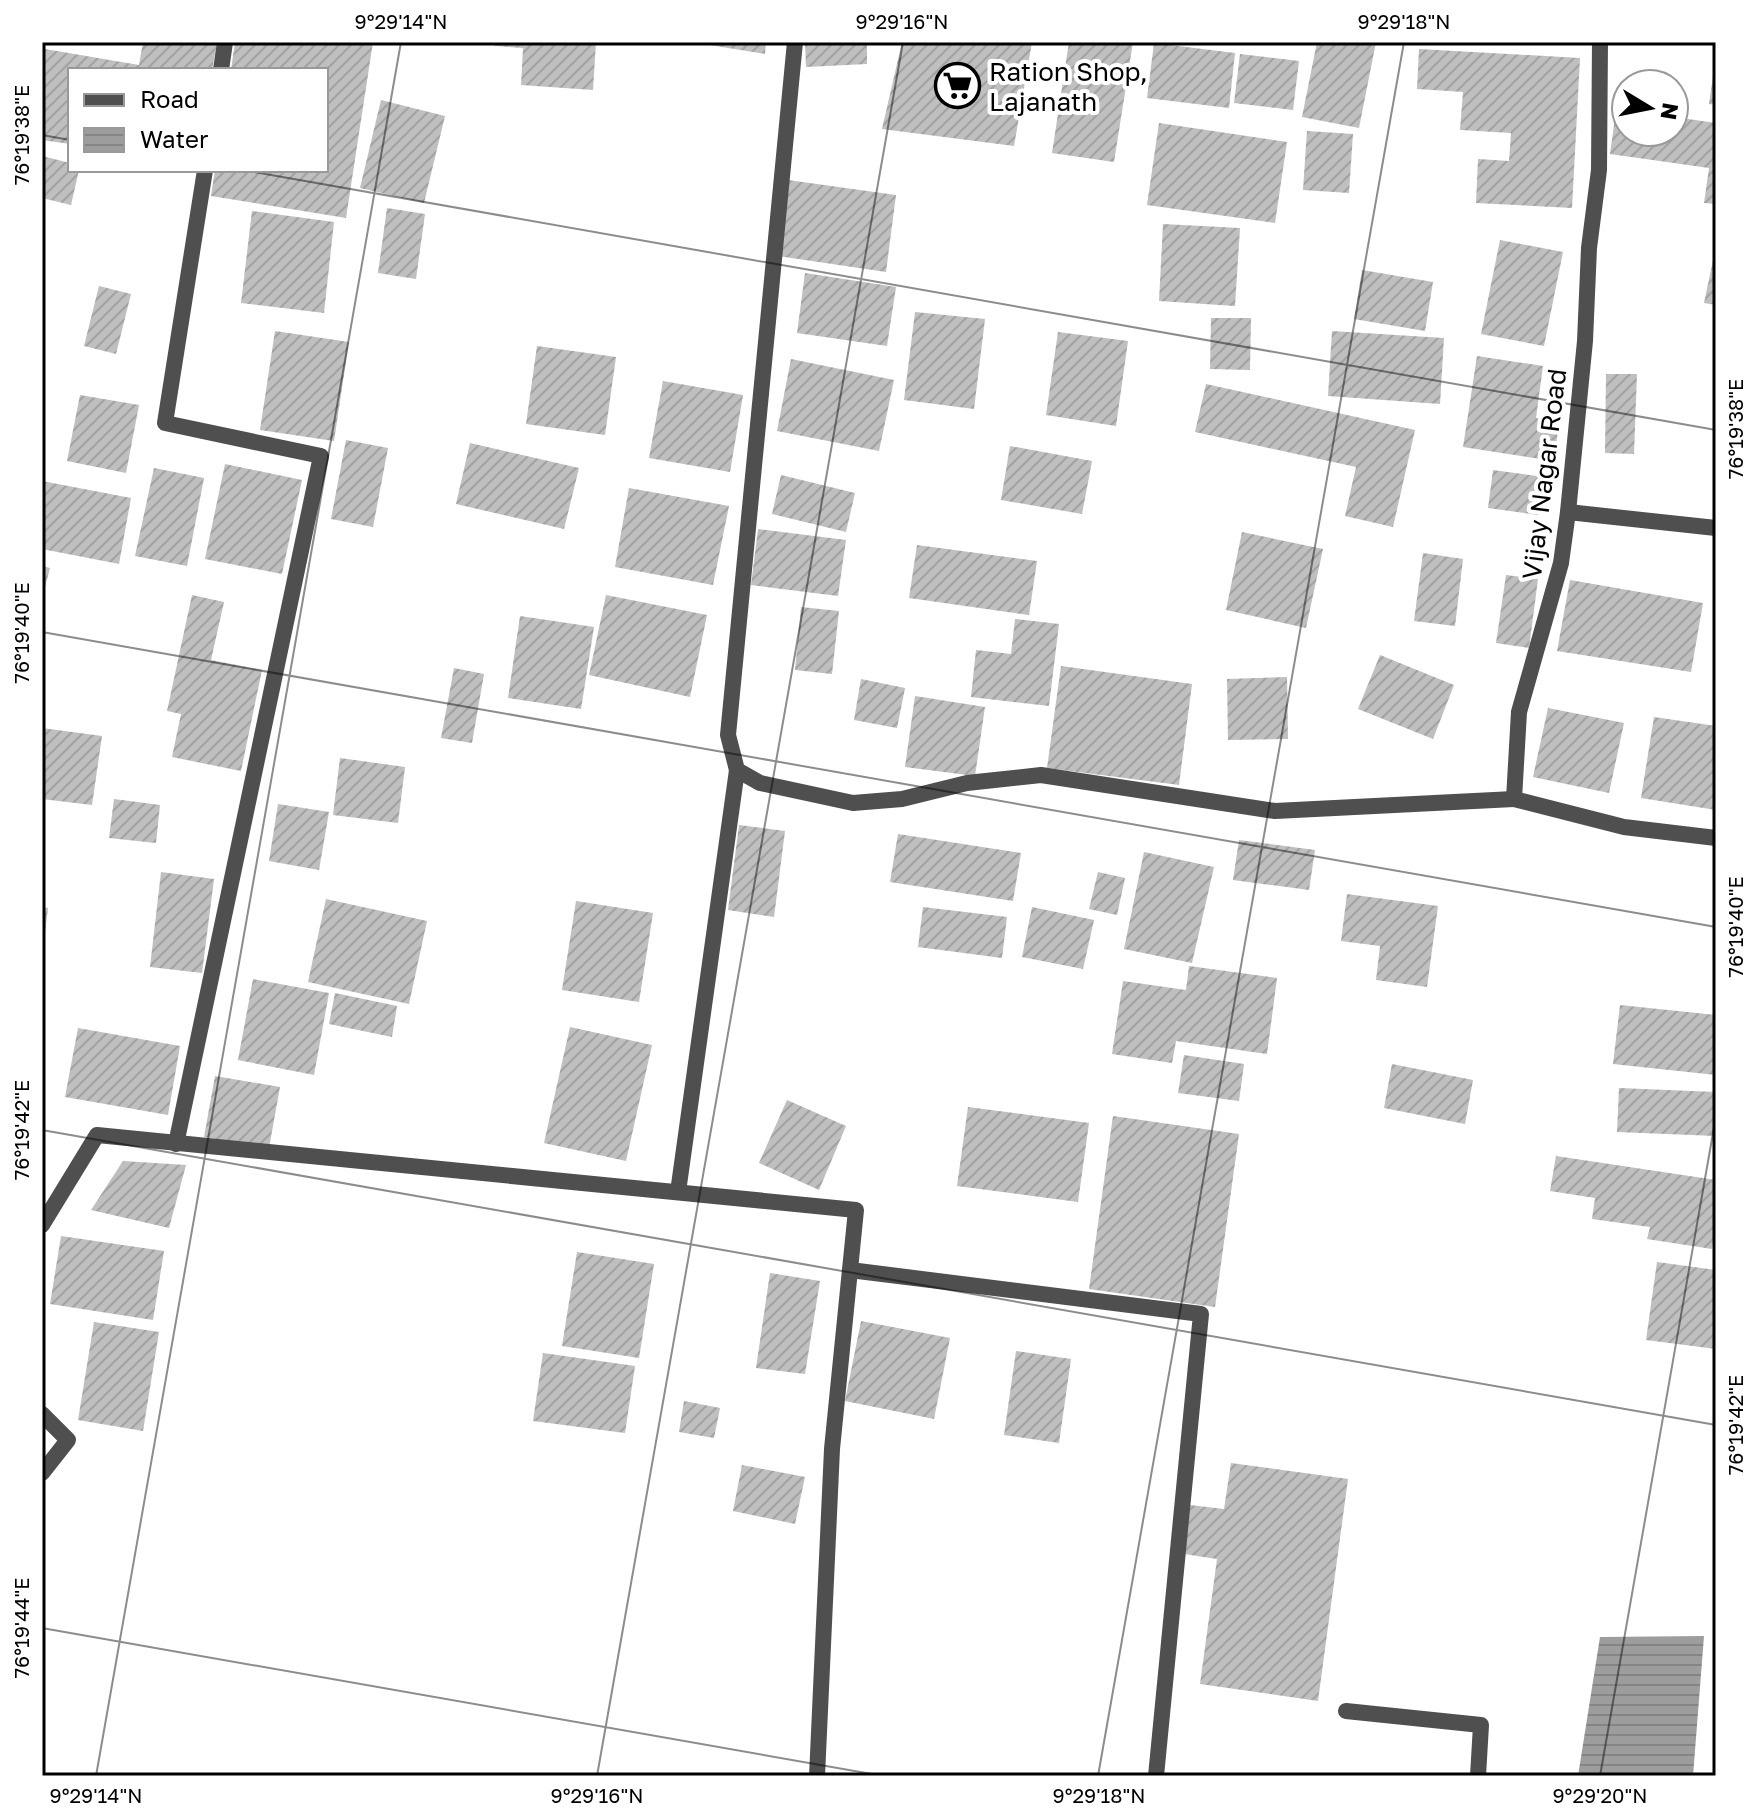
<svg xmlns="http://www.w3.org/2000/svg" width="1758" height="1818" font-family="'Golos Text',sans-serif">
  <defs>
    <pattern id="water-rules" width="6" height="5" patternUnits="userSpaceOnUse" patternTransform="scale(2)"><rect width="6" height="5" fill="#9d9d9d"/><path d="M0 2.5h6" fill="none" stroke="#858585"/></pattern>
    <pattern id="building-hatch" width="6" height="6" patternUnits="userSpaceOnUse" patternTransform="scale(2)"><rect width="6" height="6" fill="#bfbfbf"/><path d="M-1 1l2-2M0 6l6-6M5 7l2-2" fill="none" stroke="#a2a2a2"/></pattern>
  </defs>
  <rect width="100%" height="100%" fill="#fff"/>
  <polygon fill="url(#water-rules)" points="1704,1636 1693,1776 1578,1776 1600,1637"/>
  <g fill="url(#building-hatch)">
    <polygon points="143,42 217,42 212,70 70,70 70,144 42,140 42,69 45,49 139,65"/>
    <polygon points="235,42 373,42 346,218 211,196 215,170 326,170 326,70 231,70"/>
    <polygon points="495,42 596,42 593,90 521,85 523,48 495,46"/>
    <polygon points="691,42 766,42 765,54"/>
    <polygon points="805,42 867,42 867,64 806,67"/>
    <polygon points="902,42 1032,42 1014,146 882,129"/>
    <polygon points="1069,42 1133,42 1114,162 1052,153"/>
    <polygon points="1317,42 1376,42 1359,128 1302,117"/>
    <polygon points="1154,43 1235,53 1229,108 1147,98"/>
    <polygon points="1419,49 1580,58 1572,208 1476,203 1478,159 1509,161 1511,133 1460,130 1463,92 1417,89"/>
    <polygon points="1240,54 1299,61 1293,110 1234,103"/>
    <polygon points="1714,69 1716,69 1716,105 1709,104"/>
    <polygon points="1620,82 1626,83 1626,132 1674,132 1674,117 1716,123 1716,204 1704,203 1709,168 1610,154"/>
    <polygon points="381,100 445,116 424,203 360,188"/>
    <polygon points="1159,123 1287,142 1275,223 1147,205"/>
    <polygon points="1307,131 1353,134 1349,193 1303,190"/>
    <polygon points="42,156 70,163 70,170 79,170 71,205 42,198"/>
    <polygon points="788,180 896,195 886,272 778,256"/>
    <polygon points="387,208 425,214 416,279 378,273"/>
    <polygon points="252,211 334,222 324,313 241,303"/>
    <polygon points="1163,224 1240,228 1235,306 1159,301"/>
    <polygon points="1500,240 1563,252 1544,346 1481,334"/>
    <polygon points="1715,251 1716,251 1716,305 1704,303"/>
    <polygon points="1362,270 1433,282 1425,331 1354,319"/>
    <polygon points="805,273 896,287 887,346 797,333"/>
    <polygon points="99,286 131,294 116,354 84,346"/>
    <polygon points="915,312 985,319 974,409 904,400"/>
    <polygon points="1211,318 1251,318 1250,370 1210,369"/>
    <polygon points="275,331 349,342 334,441 260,430"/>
    <polygon points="1332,331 1444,338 1440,404 1328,396"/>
    <polygon points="1058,332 1128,341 1116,426 1046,415"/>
    <polygon points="537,346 616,357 605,435 526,424"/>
    <polygon points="1477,356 1543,366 1536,418 1559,423 1554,461 1463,447"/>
    <polygon points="791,359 894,380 879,451 777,431"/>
    <polygon points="1606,374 1637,374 1634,454 1605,453"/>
    <polygon points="663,381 743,395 730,472 649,458"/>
    <polygon points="1206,384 1415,430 1393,527 1345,516 1356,467 1195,432"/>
    <polygon points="80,395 139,405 126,473 67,461"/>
    <polygon points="346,440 388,448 373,527 331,519"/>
    <polygon points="470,443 579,468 564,529 456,504"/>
    <polygon points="1010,446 1092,461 1082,514 1001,500"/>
    <polygon points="225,464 302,480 282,574 205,559"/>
    <polygon points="154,468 204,478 187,566 135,556"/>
    <polygon points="1493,470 1544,477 1538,515 1488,508"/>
    <polygon points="781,475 855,493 846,532 772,514"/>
    <polygon points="42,481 131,498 119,564 42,549"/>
    <polygon points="629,488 729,506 713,585 615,567"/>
    <polygon points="758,529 846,540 838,596 751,585"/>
    <polygon points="1242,532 1323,549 1306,628 1226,610"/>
    <polygon points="917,545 1037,561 1029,615 909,598"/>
    <polygon points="1423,553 1463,559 1455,626 1414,621"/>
    <polygon points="42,566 50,568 43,595 42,595"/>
    <polygon points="1506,575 1538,579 1529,648 1496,643"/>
    <polygon points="1570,580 1703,603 1691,672 1557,651"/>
    <polygon points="192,595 224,602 211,660 262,670 241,771 172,757 181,714 167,711"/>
    <polygon points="606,595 707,615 690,697 589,675"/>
    <polygon points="801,607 839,611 832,674 795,670"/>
    <polygon points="520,616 594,627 581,709 508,698"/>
    <polygon points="1015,619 1059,624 1049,706 971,697 976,650 1011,654"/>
    <polygon points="1380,655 1454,685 1433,739 1358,709"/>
    <polygon points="1061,666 1192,684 1179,785 1047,768"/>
    <polygon points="454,668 484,674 472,743 441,738"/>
    <polygon points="1287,677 1288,739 1228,740 1227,679"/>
    <polygon points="861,679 905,688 897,728 854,720"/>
    <polygon points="915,696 985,707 975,776 905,767"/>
    <polygon points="1548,708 1624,723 1609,793 1533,777"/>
    <polygon points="1654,717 1716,726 1716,810 1641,798"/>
    <polygon points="42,728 102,736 92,805 42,799"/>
    <polygon points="340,758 405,767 398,823 333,815"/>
    <polygon points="114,799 160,805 156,843 109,838"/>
    <polygon points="278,804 329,812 319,870 269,861"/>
    <polygon points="739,825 785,831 774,917 728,910"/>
    <polygon points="898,834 1021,853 1013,901 890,882"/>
    <polygon points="1239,840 1315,850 1309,890 1233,880"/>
    <polygon points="1144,852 1214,867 1192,963 1124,949"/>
    <polygon points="161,872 214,879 202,973 150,967"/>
    <polygon points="1098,872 1125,878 1117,915 1089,909"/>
    <polygon points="1347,894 1438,906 1427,987 1376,980 1380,946 1341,941"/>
    <polygon points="326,899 427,921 409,1004 308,982"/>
    <polygon points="576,901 653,913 639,1002 562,990"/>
    <polygon points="42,907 48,908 44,941 42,941"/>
    <polygon points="923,907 1007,917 1002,958 918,947"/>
    <polygon points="1032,907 1094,920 1083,969 1022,957"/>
    <polygon points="1189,966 1277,978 1267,1054 1176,1041 1172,1063 1112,1054 1123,981 1186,990"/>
    <polygon points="253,979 329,993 314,1075 238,1060"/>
    <polygon points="335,993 397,1006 392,1037 329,1024"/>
    <polygon points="1620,1005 1716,1015 1716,1075 1613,1064"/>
    <polygon points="570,1027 652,1045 626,1161 544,1143"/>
    <polygon points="78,1028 180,1046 168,1115 65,1097"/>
    <polygon points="1184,1055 1244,1064 1239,1101 1178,1093"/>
    <polygon points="1392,1064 1473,1080 1465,1124 1384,1108"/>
    <polygon points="215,1076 280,1087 269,1148 204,1137"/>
    <polygon points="1619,1088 1716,1092 1716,1136 1617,1132"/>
    <polygon points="787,1100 846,1126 819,1190 759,1163"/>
    <polygon points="968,1107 1089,1123 1078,1202 957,1186"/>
    <polygon points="1113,1116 1239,1134 1215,1307 1089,1289"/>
    <polygon points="1556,1156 1716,1180 1716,1219 1712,1249 1647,1239 1650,1227 1592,1219 1595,1198 1550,1191"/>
    <polygon points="123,1161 186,1165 169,1228 91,1210"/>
    <polygon points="61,1236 164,1251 153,1320 50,1304"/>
    <polygon points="577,1252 654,1264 639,1358 562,1346"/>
    <polygon points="1657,1262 1716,1270 1716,1349 1646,1340"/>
    <polygon points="770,1273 820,1281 805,1374 756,1368"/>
    <polygon points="861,1321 950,1338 934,1419 845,1401"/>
    <polygon points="94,1322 159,1332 143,1431 78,1420"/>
    <polygon points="1016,1351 1071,1359 1059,1443 1004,1435"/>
    <polygon points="543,1353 635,1366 625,1433 533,1421"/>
    <polygon points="684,1401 720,1408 714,1438 679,1432"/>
    <polygon points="1231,1463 1348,1479 1318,1701 1200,1684 1217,1559 1184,1554 1190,1505 1224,1509"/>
    <polygon points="742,1465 805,1477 795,1524 733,1511"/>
  </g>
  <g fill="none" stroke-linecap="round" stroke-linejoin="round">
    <g stroke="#4f4f4f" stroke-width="16">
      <polyline points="795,42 728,735 737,770 760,783 853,803 902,799 967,783 1041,775 1275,811 1514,799"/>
      <polyline points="1600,42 1599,170 1589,248 1585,341 1568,512 1561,563 1519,712 1514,799 1624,827 1716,838"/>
      <polyline points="221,70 225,42"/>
      <polyline points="1568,512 1716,528"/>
      <polyline points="176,1144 321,456 165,423 205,170"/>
      <polyline points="678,1192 737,770"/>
      <polyline points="42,1225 97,1135 856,1210 832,1449 817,1776"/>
      <polyline points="850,1270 1201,1314 1156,1776"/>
      <polyline points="42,1414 68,1440 42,1473"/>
      <polyline points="1346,1711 1481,1725 1478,1776"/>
    </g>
  </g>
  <path fill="none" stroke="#000" stroke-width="2" stroke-opacity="0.45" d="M42,135L70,140M243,170L1716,430M42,632L1716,927M42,1130L1716,1425M42,1628L883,1776M96,1776L401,42M597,1776L903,42M1098,1776L1404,42M1600,1776L1716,1116"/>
  <defs>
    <symbol id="supermarket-ring" viewBox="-11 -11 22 22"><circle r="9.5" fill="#fff" stroke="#000" stroke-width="1.5"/><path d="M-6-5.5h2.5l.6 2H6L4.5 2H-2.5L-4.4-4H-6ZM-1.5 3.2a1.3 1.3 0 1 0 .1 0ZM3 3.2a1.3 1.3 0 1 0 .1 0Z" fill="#000"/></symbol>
  </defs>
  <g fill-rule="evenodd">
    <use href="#supermarket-ring" x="932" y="60" width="51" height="51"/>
  </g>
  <g text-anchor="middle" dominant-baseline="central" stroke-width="8" stroke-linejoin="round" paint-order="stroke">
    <g font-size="26" fill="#000" stroke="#fff" text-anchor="start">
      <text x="989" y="71">Ration Shop,<tspan x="989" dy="30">Lajanath</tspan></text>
    </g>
    <g font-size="26" fill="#000" stroke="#fff">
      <text transform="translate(1544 474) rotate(-83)">Vijay Nagar Road</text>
    </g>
  </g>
  <rect width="1758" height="1818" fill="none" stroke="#ffffff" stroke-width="88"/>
  <rect x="68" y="68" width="260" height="104" fill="#ffffff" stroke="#999999" stroke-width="2"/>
  <rect x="84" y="94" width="40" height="12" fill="#4f4f4f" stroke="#999999" stroke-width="2"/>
  <text x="140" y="108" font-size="24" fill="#000000">Road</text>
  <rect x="84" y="128" width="40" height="24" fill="url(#water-rules)" stroke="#999999" stroke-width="2"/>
  <text x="140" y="148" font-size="24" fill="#000000">Water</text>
  <g transform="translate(1650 108) rotate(100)"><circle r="38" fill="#ffffff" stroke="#999999" stroke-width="2"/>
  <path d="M0-6L14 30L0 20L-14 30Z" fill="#000000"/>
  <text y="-12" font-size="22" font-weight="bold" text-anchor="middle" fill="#000000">N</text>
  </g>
  <rect x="44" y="44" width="1670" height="1730" fill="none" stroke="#000" stroke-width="3"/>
  <g font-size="20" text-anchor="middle" fill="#000">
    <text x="401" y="29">9°29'14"N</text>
    <text x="902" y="29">9°29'16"N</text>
    <text x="1404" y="29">9°29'18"N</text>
    <text transform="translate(22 135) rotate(-90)" y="7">76°19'38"E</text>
    <text transform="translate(1736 429) rotate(-90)" y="7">76°19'38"E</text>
    <text transform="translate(22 633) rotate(-90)" y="7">76°19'40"E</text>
    <text transform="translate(1736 927) rotate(-90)" y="7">76°19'40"E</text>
    <text transform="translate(22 1130) rotate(-90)" y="7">76°19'42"E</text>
    <text transform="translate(1736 1425) rotate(-90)" y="7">76°19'42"E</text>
    <text transform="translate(22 1628) rotate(-90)" y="7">76°19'44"E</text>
    <text x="96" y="1803">9°29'14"N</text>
    <text x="597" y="1803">9°29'16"N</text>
    <text x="1099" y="1803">9°29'18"N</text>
    <text x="1600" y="1803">9°29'20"N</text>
  </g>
</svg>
